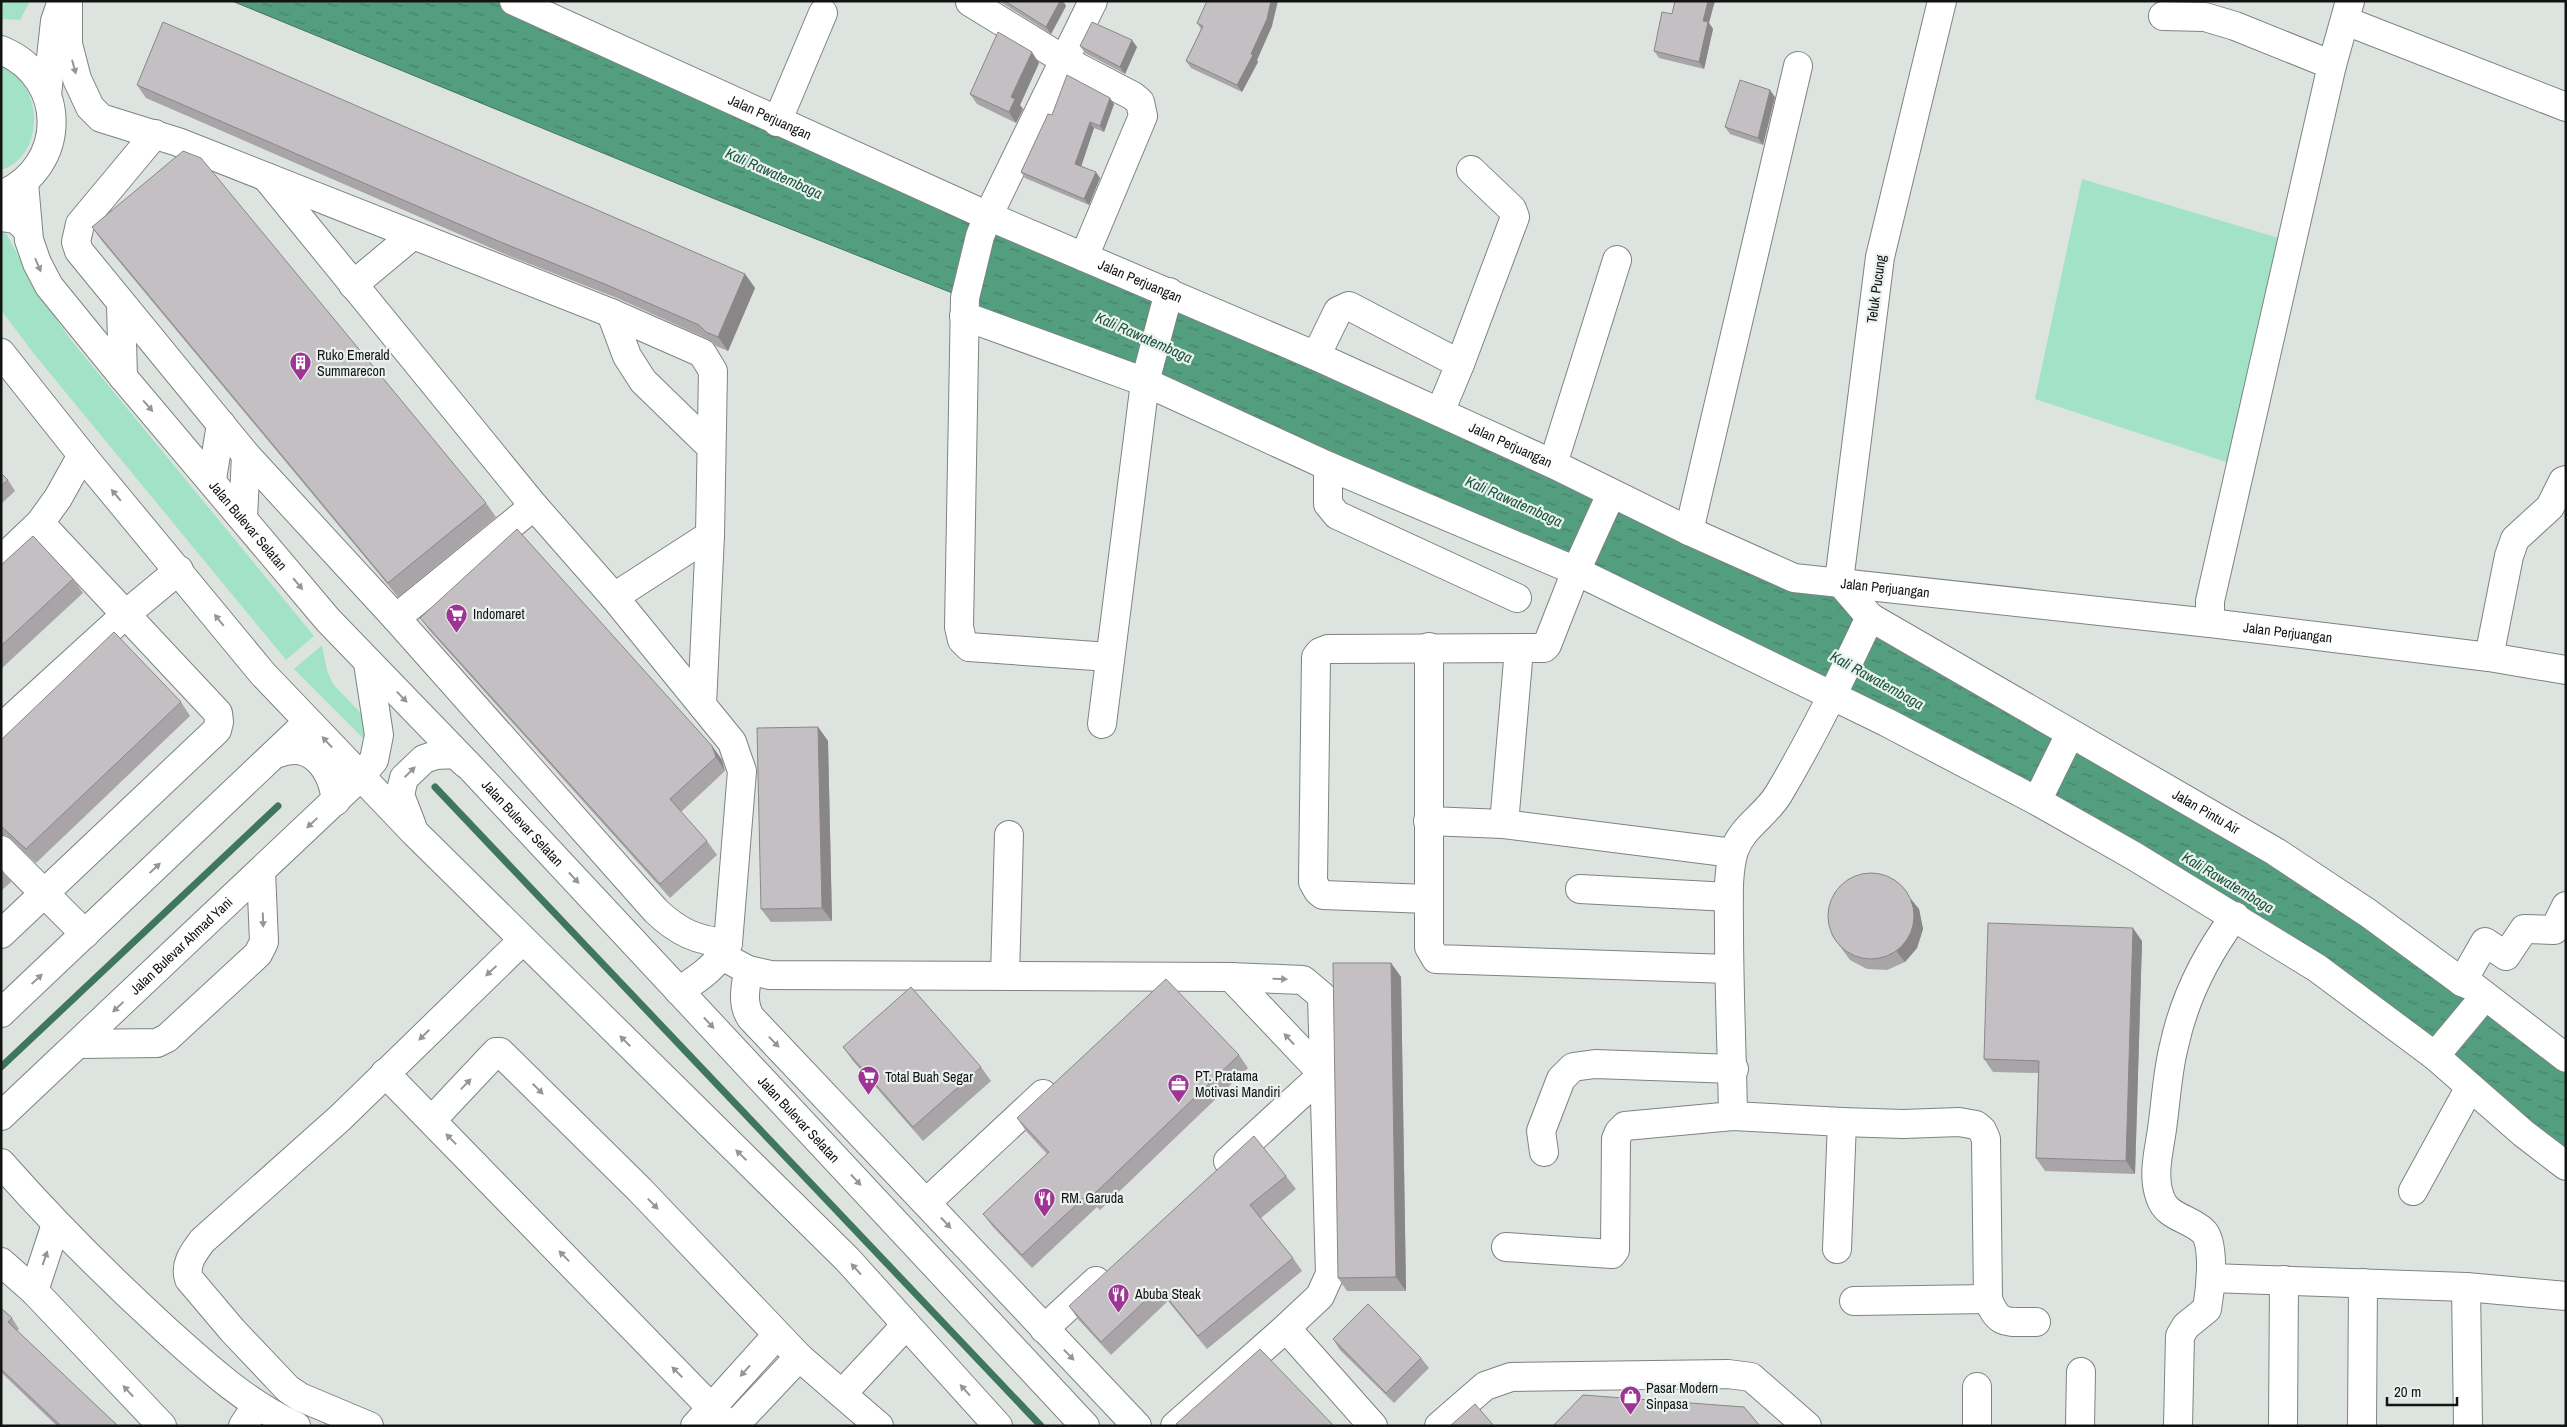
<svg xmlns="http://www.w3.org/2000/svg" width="2567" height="1427" font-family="'Archivo Narrow',sans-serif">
  <defs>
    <pattern id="water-ripples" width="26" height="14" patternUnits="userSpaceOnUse" patternTransform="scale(1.25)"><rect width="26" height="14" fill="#549e80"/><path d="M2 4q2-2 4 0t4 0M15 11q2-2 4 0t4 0" fill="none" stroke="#448068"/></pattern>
  </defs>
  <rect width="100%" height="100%" fill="#dde4e0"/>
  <g fill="#a2e3c7">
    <polygon points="1,1 30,1 20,20 1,19"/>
    <path d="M1,67C44,82 46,156 1,170Z"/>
    <polygon points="2082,179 2292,242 2241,467 2035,399"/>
    <polygon points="1,224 38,292 71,340 314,636 286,660 34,354 1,310"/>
    <polygon points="322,645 327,670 333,684 373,726 372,747 294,669"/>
  </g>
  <polygon fill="url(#water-ripples)" stroke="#40755f" points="232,1 514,1 1859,605 2276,852 2566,1058 2566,1166 2422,1046 1886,722 964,316 965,298 720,201"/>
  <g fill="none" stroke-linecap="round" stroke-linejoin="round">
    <g stroke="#40755f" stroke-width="7">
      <polyline points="435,787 1041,1426"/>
      <polyline points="1,1067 278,806"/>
    </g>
    <defs>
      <g id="minor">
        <polyline points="68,1 68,44 77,79 90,107 101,118 178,142 611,313 702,353 713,371 710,535 702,705"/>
        <polyline points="1093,1 988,216 980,236 965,298 959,627 962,640 969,647 1109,657"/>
        <path id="s1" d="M1942,1L1880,257L1839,581L1870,617L2276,852L2368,913L2462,982L2474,987L2566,1058"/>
        <polyline points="970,2 1066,61 1133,96 1140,102 1143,116 1084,257"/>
        <polyline points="2163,16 2205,17 2235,26 2332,65"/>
        <polyline points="2346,21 2566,107"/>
        <polyline points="777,122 823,13"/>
        <path d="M155,134L80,224L76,242L79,251L246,455L396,618L656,911C678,932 697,941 728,943"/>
        <path d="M266,177L534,506L614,597L732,742L742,771L728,943C718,966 699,978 679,991"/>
        <polyline points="353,285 413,235"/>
        <polyline points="121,305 123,377"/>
        <polyline points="611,313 627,356 643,381 711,447"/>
        <polyline points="964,316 1145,382 1328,466 1576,571 1886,722 2037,801 2134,856 2317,968 2435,1056 2523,1133 2566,1166"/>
        <polyline points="1316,356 1338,311 1349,306 1460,364 1440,412"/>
        <polyline points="1460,364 1515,217 1512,209 1471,170"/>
        <polyline points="1553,464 1617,260"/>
        <polyline points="1328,466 1328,504 1337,515 1517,598"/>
        <polyline points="212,479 221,424"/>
        <polyline points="243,518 246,455"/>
        <polyline points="40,523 58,498 82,455"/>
        <polyline points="1689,531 1798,66"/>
        <polyline points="1,560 40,523 218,713 219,722 217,730 1,934"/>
        <polyline points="614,597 710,535"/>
        <polyline points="396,618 534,506"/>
        <polyline points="2210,623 2210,601 2332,65 2350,1"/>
        <polyline points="1429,647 1429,947 1436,959 1729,969"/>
        <polyline points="2489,657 2509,556 2515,539 2550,507 2563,481 2566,480"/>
        <polyline points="1102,724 1145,382 1169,292"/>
        <polyline points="1,728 126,614 179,570"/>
        <polyline points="2037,801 2070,734"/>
        <polyline points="1428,821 1504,824 1733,853"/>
        <polyline points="1504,824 1519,649"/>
        <polyline points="1,850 85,934"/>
        <polyline points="1580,889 1729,897"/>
        <polyline points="1428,899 1323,895 1318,891 1313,882 1316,657 1320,652 1328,649 1544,648 1547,645 1576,571 1611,494"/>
        <polyline points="722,956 748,970 770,975 1231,977 1303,980 1322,996 1330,1274 1320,1296 1286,1328"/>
        <path d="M748,970C746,987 741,1003 751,1018L1137,1426"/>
        <polyline points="1005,975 1009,835"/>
        <polyline points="1231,977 1323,1074"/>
        <polyline points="2462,982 2485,942 2506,956 2524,929 2554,930 2566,906"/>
        <polyline points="78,1044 157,1043 167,1038 258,954 264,942 261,871"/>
        <polyline points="2435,1056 2485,996"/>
        <polyline points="385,1073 729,1426"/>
        <path d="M1733,1116C1732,1053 1729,990 1729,927C1729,903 1727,874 1734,851C1742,827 1765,816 1778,795C1812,738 1842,677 1870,617"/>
        <polyline points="432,1120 496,1052 500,1052 640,1190 799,1357 734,1426"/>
        <path d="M1842,1122L1903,1124L1959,1122L1976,1125L1982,1130L1986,1139L1988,1299C1999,1328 2009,1321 2036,1322"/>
        <polyline points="1544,1152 1541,1131 1561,1079 1573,1067 1595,1064 1734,1069"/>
        <polyline points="1228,1161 1323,1074"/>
        <path d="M1,1163C53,1222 108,1277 166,1330C206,1366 247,1404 296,1426"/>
        <polyline points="2413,1191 2470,1087"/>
        <polyline points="927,1202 1043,1094"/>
        <polyline points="1506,1247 1612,1254 1615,1250 1616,1139 1619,1132 1625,1126 1733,1116 1842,1122 1837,1249"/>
        <polyline points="1,1262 34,1291 162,1426"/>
        <polyline points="2211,1278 2466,1287 2566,1296"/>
        <polyline points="2466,1287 2468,1426"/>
        <polyline points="34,1291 56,1224"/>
        <polyline points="1854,1301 1988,1299"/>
        <polyline points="1044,1329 1096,1281"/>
        <polyline points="799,1357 879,1426"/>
        <polyline points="842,1394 906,1325"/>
        <polyline points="243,1426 256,1406"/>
        <path d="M369,1426L300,1397L288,1389L233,1331L189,1279C184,1264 194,1252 202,1241L340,1118L523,940"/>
        <polyline points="695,1426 777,1335"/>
        <polyline points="1175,1426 1286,1328 1373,1426"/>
        <polyline points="1439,1426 1485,1386 1511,1377 1728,1374 1751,1377 1807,1426"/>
        <polyline points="1977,1426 1977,1387"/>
        <polyline points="2080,1426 2081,1372"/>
        <path d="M2178,1426L2180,1336L2186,1326L2207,1309C2210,1292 2216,1243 2203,1231C2189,1218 2166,1217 2160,1197C2152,1175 2159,1151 2162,1129C2166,1102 2167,1073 2174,1046C2184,999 2206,955 2235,916"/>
        <polyline points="2283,1426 2284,1280"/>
        <polyline points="2362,1426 2363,1283"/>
      </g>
      <g id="major">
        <path id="s2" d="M514,1L988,216L1316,356L1553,464L1689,531L1794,578L2210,623L2489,657L2566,670"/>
        <path d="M1,50C69,78 68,167 1,195"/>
        <polyline points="47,95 55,21 62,1"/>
        <path id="s3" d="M24,183L29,240L37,263L49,286L123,377L328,620L473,770L1085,1426"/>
        <polyline points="1,217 16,219 26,228"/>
        <polyline points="1,353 82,455 263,674 414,832 847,1259 998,1426"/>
        <path d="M276,754C311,739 332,768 336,801"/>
        <polyline points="412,826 400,795 404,778 424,759 436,755 455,754 466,764"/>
        <polyline points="1,1013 308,722"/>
        <path id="s4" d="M1,1116L360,777L374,760L379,735L368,663"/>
      </g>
    </defs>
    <use href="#minor" stroke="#7e8380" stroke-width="30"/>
    <use href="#major" stroke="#7e8380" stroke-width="30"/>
    <use href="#minor" stroke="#fff" stroke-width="28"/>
    <use href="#major" stroke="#fff" stroke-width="28"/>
  </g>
  <g fill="#a9a4a8">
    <polygon points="999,1 1063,1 1066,6 1051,34"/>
    <polygon points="1197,23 1272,26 1257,60 1258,62 1242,92 1191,68 1186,61 1201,29"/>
    <polygon points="1709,23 1713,29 1704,69 1659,58 1654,51"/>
    <polygon points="1080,46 1137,47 1125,74 1085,53"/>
    <polygon points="1039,63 1020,105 1023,109 1016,123 977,104 970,94"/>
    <polygon points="137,85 745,274 755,288 728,351 716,346 708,339 617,298 507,255 146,98"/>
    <polygon points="1775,97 1763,145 1730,134 1725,127"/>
    <polygon points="1114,104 1104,132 1094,128 1081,166 1100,178 1089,205 1025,178 1021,172 1052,115"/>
    <polygon points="92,227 486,503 496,517 398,597 102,241"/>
    <polygon points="1,473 8,480 15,491 1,504"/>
    <polygon points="1,565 73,579 83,593 1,669"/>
    <polygon points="420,618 712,746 722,760 725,771 681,812 707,841 717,855 670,898 430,631"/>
    <polygon points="181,702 190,716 36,863 6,835 1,835 1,740"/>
    <polygon points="818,727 828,741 832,921 771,922 761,909"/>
    <polygon points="1,868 11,882 1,891"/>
    <polygon points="1919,909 1923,929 1917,948 1905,962 1887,970 1867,969 1850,960 1831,934"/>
    <polygon points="2142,941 2135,1174 2045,1171 2036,1158 2038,1073 1993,1072 1984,1059"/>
    <polygon points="1391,963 1401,977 1406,1291 1347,1291 1338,1278"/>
    <polygon points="843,1047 981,1067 991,1081 923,1141 853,1061"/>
    <polygon points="1239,1055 1248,1068 1100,1210 1097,1207 1032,1268 993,1227 983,1214 1047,1154 1026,1131 1017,1118"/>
    <polygon points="1286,1176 1296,1189 1261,1218 1293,1258 1302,1271 1207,1349 1168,1301 1111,1355 1078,1319 1069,1306"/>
    <polygon points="1,1308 12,1318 19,1329 17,1331 118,1426 57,1426 8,1379 1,1372"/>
    <polygon points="1333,1339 1421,1358 1429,1368 1394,1403 1340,1350"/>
  </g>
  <g fill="#898688">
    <polygon points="1060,1 1063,1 1066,6 1051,34 1046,27"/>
    <polygon points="1271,1 1278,1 1272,26 1257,60 1258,62 1242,92 1237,85 1251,54"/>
    <polygon points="1708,1 1715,1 1709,23 1713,29 1704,69 1699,62 1703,21"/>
    <polygon points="1132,40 1137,47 1125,74 1120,67"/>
    <polygon points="1032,52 1039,63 1020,105 1023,109 1016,123 1009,112 1011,97"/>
    <polygon points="1770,90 1775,97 1763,145 1758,138"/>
    <polygon points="1110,98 1114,104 1104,132 1100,126"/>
    <polygon points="1090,122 1094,128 1080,170 1075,164"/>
    <polygon points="1096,172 1100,178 1089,205 1084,199"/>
    <polygon points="745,274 755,288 728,351 718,337"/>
    <polygon points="818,727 828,741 832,921 822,908"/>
    <polygon points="712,746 722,760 725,771 716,757"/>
    <polygon points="1911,899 1919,909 1923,929 1917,948 1905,962 1897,952"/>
    <polygon points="2133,928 2142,941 2135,1174 2126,1161"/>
    <polygon points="1391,963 1401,977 1406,1291 1396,1277"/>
  </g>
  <g fill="#c4bfc3" stroke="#898688">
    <polygon points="1005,1 1060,1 1046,27"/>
    <polygon points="1207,1 1271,1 1267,19 1251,54 1253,55 1237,85 1186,61 1203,26 1197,23"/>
    <polygon points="1675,1 1708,1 1703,21 1708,22 1699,62 1654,51 1662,12 1672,14"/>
    <polygon points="163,22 745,274 718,337 706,332 699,325 607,285 498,241 137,85"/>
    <polygon points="1092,22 1132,40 1120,67 1080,46"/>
    <polygon points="998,32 1032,52 1011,97 1015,99 1009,112 970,94"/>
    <polygon points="1067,75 1110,98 1100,126 1090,122 1075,164 1096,172 1084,199 1021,172 1048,114 1052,115"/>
    <polygon points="1740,80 1770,90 1758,138 1725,127"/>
    <polygon points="183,151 201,158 486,503 388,583 92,227"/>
    <polygon points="1,473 8,480 1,486"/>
    <polygon points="517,529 712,746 716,757 670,799 707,841 660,884 420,618"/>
    <polygon points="33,536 73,579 1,646 1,565"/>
    <polygon points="114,632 181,702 26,849 1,826 1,740"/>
    <polygon points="818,727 822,908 761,909 757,728"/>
    <circle cx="1871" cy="916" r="43"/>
    <polygon points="1988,923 2133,928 2126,1161 2036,1158 2039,1061 1984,1059"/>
    <polygon points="1333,963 1391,963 1396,1277 1338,1278"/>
    <polygon points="1166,979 1239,1055 1091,1197 1088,1194 1022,1255 983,1214 1049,1152 1017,1118"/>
    <polygon points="911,987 981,1067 913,1127 843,1047"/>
    <polygon points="1254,1136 1286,1176 1250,1205 1293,1258 1198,1336 1159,1288 1101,1342 1069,1306"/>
    <polygon points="1368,1304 1421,1358 1386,1393 1333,1339"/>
    <polygon points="1,1308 12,1318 8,1322 118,1426 61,1426 1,1369"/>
    <polygon points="1260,1349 1334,1426 1178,1426 1176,1424"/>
    <polygon points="1583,1395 1744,1407 1760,1426 1553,1426"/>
    <polygon points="1475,1404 1494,1426 1450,1426"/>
  </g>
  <defs><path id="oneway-solid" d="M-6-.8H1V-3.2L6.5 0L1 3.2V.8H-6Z" transform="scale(1.25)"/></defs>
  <g fill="#949595">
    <use href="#oneway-solid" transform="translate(74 67) rotate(75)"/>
    <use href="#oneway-solid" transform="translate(38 265) rotate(67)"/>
    <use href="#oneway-solid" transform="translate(148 406) rotate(49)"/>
    <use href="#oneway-solid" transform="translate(116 495) rotate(-130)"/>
    <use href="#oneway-solid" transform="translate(298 584) rotate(50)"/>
    <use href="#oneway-solid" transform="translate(219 620) rotate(-129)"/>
    <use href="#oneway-solid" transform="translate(402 697) rotate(46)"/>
    <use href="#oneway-solid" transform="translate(327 742) rotate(-133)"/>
    <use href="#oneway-solid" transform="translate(410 772) rotate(-44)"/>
    <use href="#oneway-solid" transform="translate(312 823) rotate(137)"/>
    <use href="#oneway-solid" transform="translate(155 868) rotate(-43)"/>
    <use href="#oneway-solid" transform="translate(574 878) rotate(47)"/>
    <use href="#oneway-solid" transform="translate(263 920) rotate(88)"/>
    <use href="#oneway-solid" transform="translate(491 971) rotate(137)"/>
    <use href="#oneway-solid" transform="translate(37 979) rotate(-43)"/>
    <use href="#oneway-solid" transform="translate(1280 979) rotate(2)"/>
    <use href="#oneway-solid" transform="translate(118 1007) rotate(137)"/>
    <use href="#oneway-solid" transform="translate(709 1023) rotate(47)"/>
    <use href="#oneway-solid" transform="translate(424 1035) rotate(135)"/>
    <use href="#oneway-solid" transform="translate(1289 1039) rotate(-133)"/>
    <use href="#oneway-solid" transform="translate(625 1041) rotate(-135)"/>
    <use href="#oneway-solid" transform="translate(774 1042) rotate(46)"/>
    <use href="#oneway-solid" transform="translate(466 1084) rotate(-46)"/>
    <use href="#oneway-solid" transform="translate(538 1089) rotate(45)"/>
    <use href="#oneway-solid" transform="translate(451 1139) rotate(-134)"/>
    <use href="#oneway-solid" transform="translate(741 1155) rotate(-136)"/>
    <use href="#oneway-solid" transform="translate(856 1180) rotate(47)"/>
    <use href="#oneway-solid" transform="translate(653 1204) rotate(46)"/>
    <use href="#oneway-solid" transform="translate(946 1223) rotate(47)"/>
    <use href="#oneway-solid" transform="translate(564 1256) rotate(-134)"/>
    <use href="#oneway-solid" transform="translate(45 1258) rotate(-71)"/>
    <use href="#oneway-solid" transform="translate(856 1269) rotate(-132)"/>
    <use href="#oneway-solid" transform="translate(1069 1355) rotate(46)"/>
    <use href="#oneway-solid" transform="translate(745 1371) rotate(132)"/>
    <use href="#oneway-solid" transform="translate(677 1372) rotate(-135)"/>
    <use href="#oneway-solid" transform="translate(965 1390) rotate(-132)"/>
    <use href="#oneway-solid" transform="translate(128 1391) rotate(-133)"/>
  </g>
  <defs>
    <symbol id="building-pin" viewBox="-11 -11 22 30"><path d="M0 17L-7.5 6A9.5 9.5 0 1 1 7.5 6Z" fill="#9e3495" stroke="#eaf1ee"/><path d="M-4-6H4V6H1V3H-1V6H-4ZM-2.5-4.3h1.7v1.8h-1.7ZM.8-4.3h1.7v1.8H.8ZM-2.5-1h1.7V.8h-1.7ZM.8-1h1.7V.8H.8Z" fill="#fff"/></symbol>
    <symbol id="supermarket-pin" viewBox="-11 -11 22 30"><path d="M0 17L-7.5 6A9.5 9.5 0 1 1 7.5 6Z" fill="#9e3495" stroke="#eaf1ee"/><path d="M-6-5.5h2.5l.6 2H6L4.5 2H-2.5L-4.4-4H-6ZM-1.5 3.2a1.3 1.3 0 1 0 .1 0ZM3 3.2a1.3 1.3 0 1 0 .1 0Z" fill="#fff"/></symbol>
    <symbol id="office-pin" viewBox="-11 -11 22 30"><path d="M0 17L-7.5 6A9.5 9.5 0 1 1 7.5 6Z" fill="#9e3495" stroke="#eaf1ee"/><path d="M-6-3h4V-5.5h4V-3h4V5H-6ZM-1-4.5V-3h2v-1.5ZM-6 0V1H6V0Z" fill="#fff"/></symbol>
    <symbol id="restaurant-pin" viewBox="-11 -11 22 30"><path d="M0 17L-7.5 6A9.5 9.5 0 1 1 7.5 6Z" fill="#9e3495" stroke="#eaf1ee"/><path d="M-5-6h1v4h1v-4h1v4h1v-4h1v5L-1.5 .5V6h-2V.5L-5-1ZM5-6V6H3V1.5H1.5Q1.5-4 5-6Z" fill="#fff"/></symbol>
    <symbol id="shop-pin" viewBox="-11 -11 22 30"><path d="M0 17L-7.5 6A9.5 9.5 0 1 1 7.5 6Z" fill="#9e3495" stroke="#eaf1ee"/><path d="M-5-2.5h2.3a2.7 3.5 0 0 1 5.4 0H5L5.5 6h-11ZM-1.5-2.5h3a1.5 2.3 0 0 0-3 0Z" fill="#fff"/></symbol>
  </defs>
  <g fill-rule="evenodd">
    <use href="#building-pin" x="288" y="350" width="25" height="34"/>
    <use href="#supermarket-pin" x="444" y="602" width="25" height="34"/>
    <use href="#supermarket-pin" x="856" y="1064" width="25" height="34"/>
    <use href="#office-pin" x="1166" y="1072" width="25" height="34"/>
    <use href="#restaurant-pin" x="1032" y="1186" width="25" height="34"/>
    <use href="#restaurant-pin" x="1106" y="1282" width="25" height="34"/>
    <use href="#shop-pin" x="1618" y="1384" width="25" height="34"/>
  </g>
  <g text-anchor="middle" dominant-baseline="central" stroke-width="4.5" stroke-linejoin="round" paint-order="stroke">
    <g font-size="14" fill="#121413" stroke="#eaf1ee">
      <text stroke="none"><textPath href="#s2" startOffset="281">Jalan Perjuangan</textPath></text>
      <text stroke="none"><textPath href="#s2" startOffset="686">Jalan Perjuangan</textPath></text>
      <text transform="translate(1876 289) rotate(-82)">Teluk Pucung</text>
      <text stroke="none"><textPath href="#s2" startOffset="1091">Jalan Perjuangan</textPath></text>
      <text stroke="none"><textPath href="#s3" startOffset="419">Jalan Bulevar Selatan</textPath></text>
      <text stroke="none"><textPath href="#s2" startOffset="1496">Jalan Perjuangan</textPath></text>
      <text stroke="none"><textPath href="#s2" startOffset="1901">Jalan Perjuangan</textPath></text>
      <text stroke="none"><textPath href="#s1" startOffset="1026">Jalan Pintu Air</textPath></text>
      <text stroke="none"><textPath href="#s3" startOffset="824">Jalan Bulevar Selatan</textPath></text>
      <text stroke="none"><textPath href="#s4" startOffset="248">Jalan Bulevar Ahmad Yani</textPath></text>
      <text stroke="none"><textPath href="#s3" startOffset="1229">Jalan Bulevar Selatan</textPath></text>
    </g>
    <g font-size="14" fill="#121413" stroke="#eaf1ee" text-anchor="start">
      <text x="317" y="355">Ruko Emerald<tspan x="317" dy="16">Summarecon</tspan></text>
      <text x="473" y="614">Indomaret</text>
      <text x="1195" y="1076">PT. Pratama<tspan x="1195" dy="16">Motivasi Mandiri</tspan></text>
      <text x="885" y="1077">Total Buah Segar</text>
      <text x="1061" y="1198">RM. Garuda</text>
      <text x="1135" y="1294">Abuba Steak</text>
      <text x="1646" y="1388">Pasar Modern<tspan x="1646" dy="16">Sinpasa</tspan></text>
    </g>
    <g font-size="15" font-style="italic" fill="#18543e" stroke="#eaf1ee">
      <text transform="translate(774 173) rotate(24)">Kali Rawatembaga</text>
      <text transform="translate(1144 337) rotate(24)">Kali Rawatembaga</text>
      <text transform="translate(1514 501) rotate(24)">Kali Rawatembaga</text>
      <text transform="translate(1877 680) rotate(29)">Kali Rawatembaga</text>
      <text transform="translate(2228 882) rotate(31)">Kali Rawatembaga</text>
    </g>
  </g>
  <rect width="2567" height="1427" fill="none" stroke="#121413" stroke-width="5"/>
  <path d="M2387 1397v8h70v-8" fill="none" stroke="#121413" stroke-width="2.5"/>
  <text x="2394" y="1397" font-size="15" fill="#121413" stroke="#eaf1ee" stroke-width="4" paint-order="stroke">20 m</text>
</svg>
